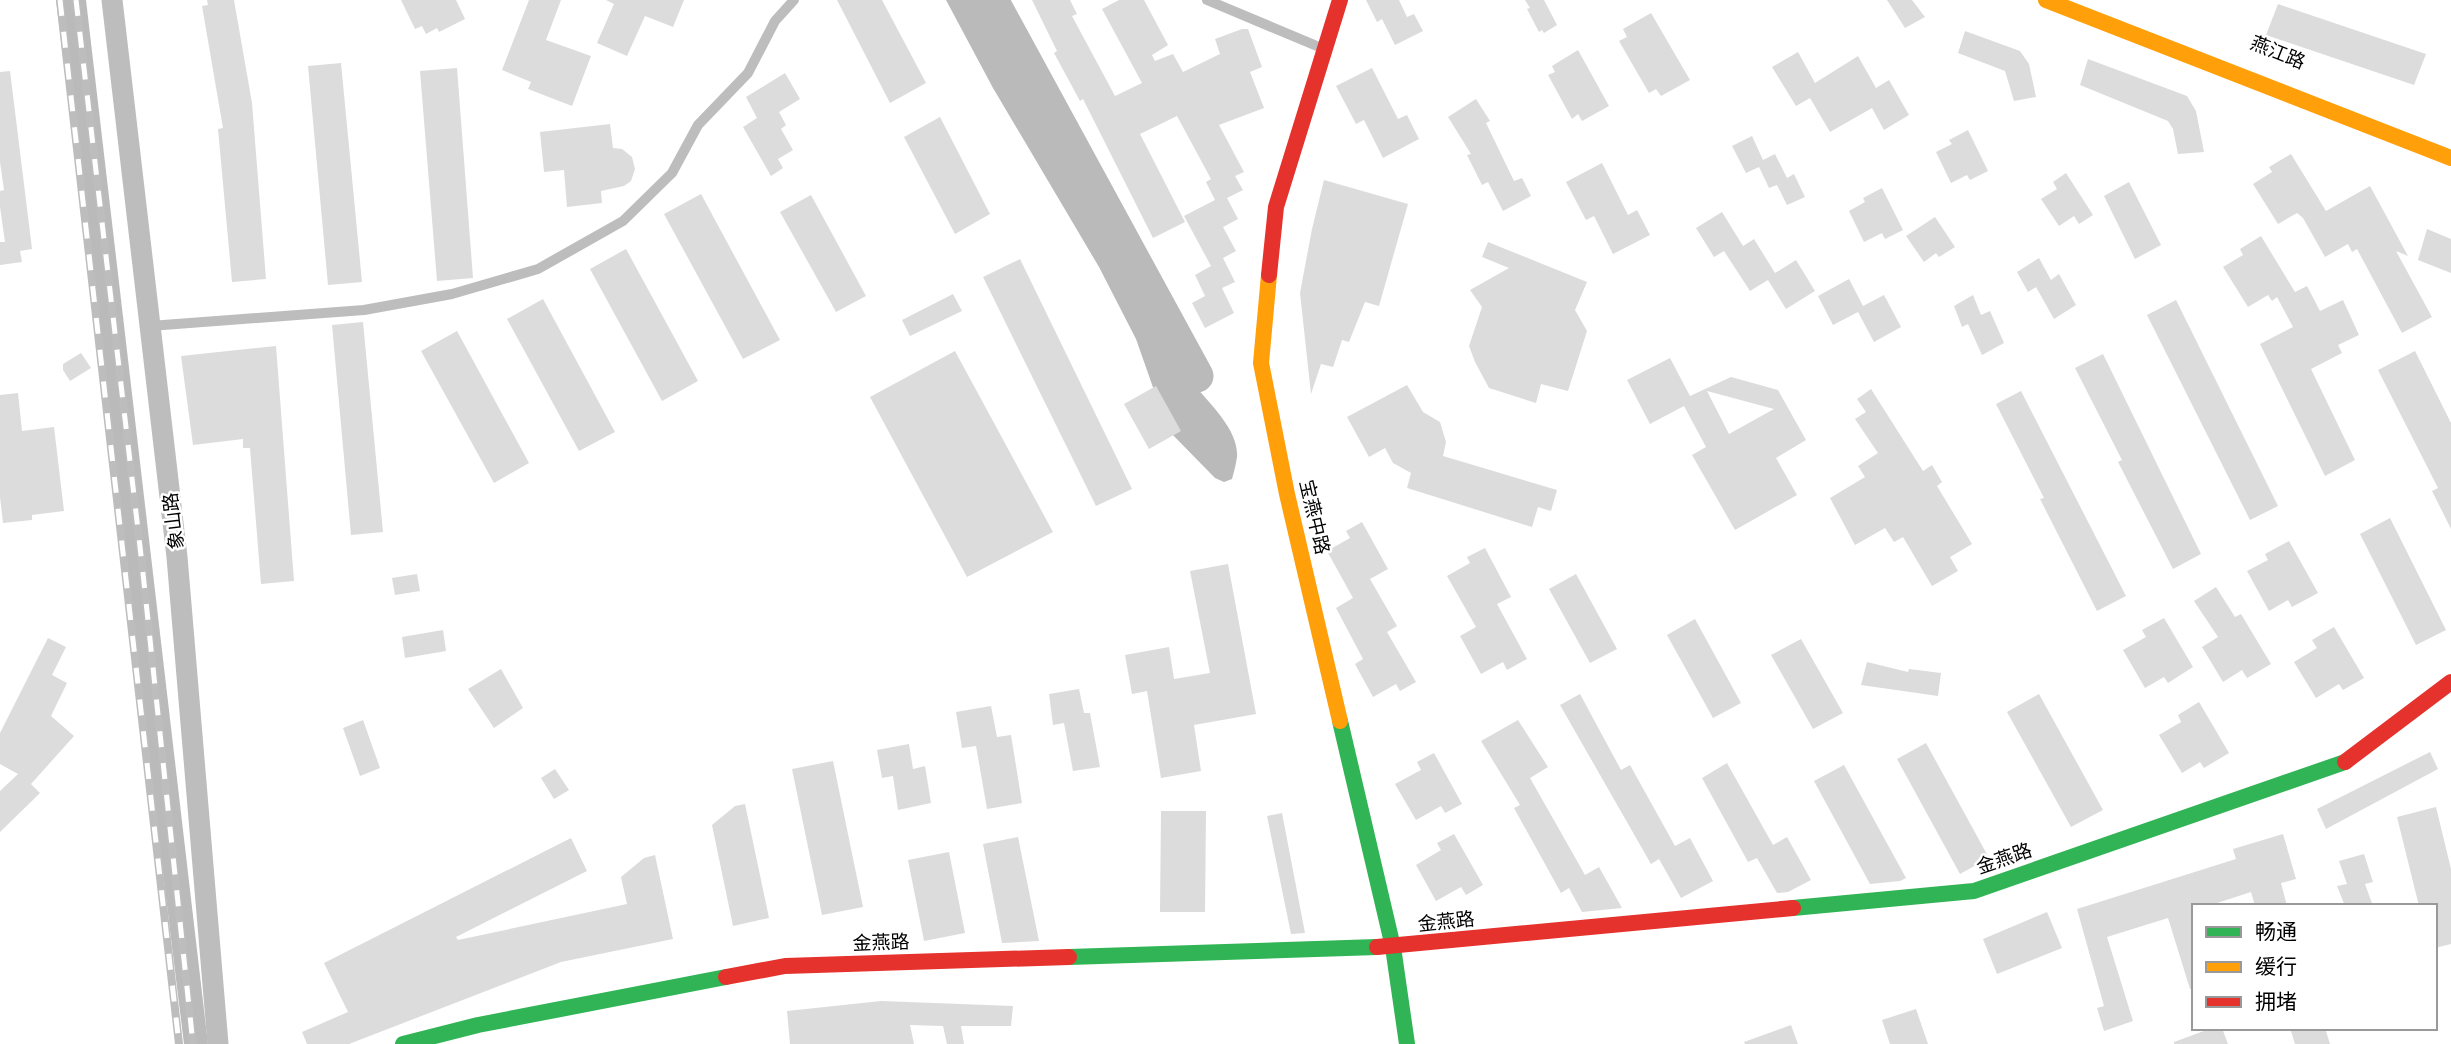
<svg xmlns="http://www.w3.org/2000/svg" width="2451" height="1044" font-family="Ubuntu,'Noto Sans SC',sans-serif">
  <rect width="100%" height="100%" fill="#fff"/>
  <g fill="#bababa">
    <polygon points="56,0 86,0 208,1044 184,1044"/>
    <path d="M946,0H977L1023,73L1196,387C1211,405 1239,431 1237,457C1236,464 1234,472 1232,479L1224,482L1215,478L1168,430L1136,339L1099,267L993,88Z"/>
  </g>
  <g fill="none" stroke-linecap="round" stroke-linejoin="round">
    <polyline stroke="#bababa" stroke-width="33" points="992,0 1197,376"/>
  </g>
  <g fill="#dcdcdc" fill-rule="evenodd">
    <polygon points="207,0 234,0 252,103 266,279 232,282 218,129 223,128 202,6 208,5"/>
    <polygon points="401,0 456,0 465,19 439,32 437,28 426,34 422,26 415,29"/>
    <polygon points="529,0 561,0 546,40 591,56 572,106 528,89 531,82 502,70"/>
    <polygon points="606,0 684,0 673,27 645,16 627,56 597,43 614,4"/>
    <polygon points="837,0 882,0 926,83 890,103"/>
    <polygon points="1032,0 1070,0 1077,14 1072,16 1115,96 1142,83 1102,9 1119,0 1144,0 1168,45 1152,55 1155,61 1173,54 1183,72 1220,54 1215,39 1242,29 1248,29 1262,67 1250,72 1264,108 1219,125 1244,172 1235,176 1243,190 1227,198 1238,219 1223,227 1236,251 1223,258 1235,282 1222,288 1234,313 1205,328 1192,303 1205,296 1195,275 1211,266 1184,216 1215,200 1206,182 1211,179 1177,116 1140,134 1185,222 1153,238 1083,99 1080,101 1054,53 1057,51"/>
    <polygon points="1366,0 1399,0 1407,17 1414,14 1423,31 1395,45 1382,19 1377,22"/>
    <polygon points="1525,0 1544,0 1557,25 1544,33 1542,30 1539,32 1527,9 1530,8"/>
    <polygon points="1887,0 1912,0 1925,17 1905,28"/>
    <polygon points="2278,4 2426,54 2414,85 2266,35"/>
    <polygon points="1651,13 1690,80 1661,96 1656,89 1649,93 1619,41 1627,37 1623,29"/>
    <polygon points="1965,31 2020,51 2029,64 2036,97 2014,101 2005,71 1958,53"/>
    <polygon points="1578,50 1609,106 1582,121 1578,114 1572,119 1548,75 1555,72 1552,66"/>
    <polygon points="1798,52 1815,83 1858,56 1876,88 1889,80 1909,115 1884,130 1872,108 1830,132 1810,98 1796,106 1772,67"/>
    <polygon points="2088,59 2187,96 2196,111 2204,152 2178,154 2173,129 2168,121 2080,85"/>
    <polygon points="341,63 362,282 328,285 308,66"/>
    <polygon points="457,68 473,278 437,281 420,71"/>
    <polygon points="1372,68 1398,119 1407,115 1419,139 1383,158 1364,120 1356,124 1336,86"/>
    <polygon points="10,71 32,249 20,251 22,262 0,265 0,242 5,242 0,207 0,191 4,190 0,162 0,72"/>
    <polygon points="785,73 800,99 779,112 786,125 781,129 793,150 778,159 783,168 771,176 743,127 757,118 746,97"/>
    <polygon points="1476,99 1490,121 1486,123 1514,181 1522,178 1531,196 1503,211 1488,182 1482,185 1467,155 1471,154 1448,117"/>
    <polygon points="940,117 990,214 955,234 904,137"/>
    <polygon points="610,124 613,148 622,149 632,157 635,169 631,181 624,186 601,191 602,203 567,207 564,170 544,172 540,132"/>
    <polygon points="1968,130 1988,171 1970,180 1967,175 1951,183 1936,152 1952,144 1949,140"/>
    <polygon points="1752,136 1763,160 1775,154 1787,178 1794,174 1805,197 1787,205 1777,185 1769,188 1759,167 1746,173 1732,146"/>
    <polygon points="2291,154 2326,211 2370,186 2408,256 2396,251 2432,317 2402,333 2357,249 2352,252 2348,244 2325,257 2303,218 2297,213 2278,224 2253,184 2272,172 2269,167"/>
    <polygon points="1602,163 1628,215 1637,210 1650,235 1613,254 1594,216 1586,220 1566,182"/>
    <polygon points="2066,173 2093,215 2079,224 2074,216 2059,226 2041,199 2057,189 2053,182"/>
    <polygon points="1324,180 1408,204 1379,306 1365,302 1349,342 1342,340 1333,367 1321,364 1311,394 1300,293 1312,229"/>
    <polygon points="2129,182 2161,245 2135,259 2104,196"/>
    <polygon points="1882,188 1903,230 1885,239 1882,233 1864,242 1849,211 1865,202 1863,198"/>
    <polygon points="701,194 780,340 743,359 664,214"/>
    <polygon points="811,195 866,296 836,312 780,212"/>
    <polygon points="1722,212 1743,246 1754,239 1775,273 1796,260 1815,291 1786,309 1768,280 1750,291 1724,251 1714,257 1696,228"/>
    <polygon points="1935,217 1955,247 1939,257 1936,253 1924,262 1906,236"/>
    <polygon points="2427,229 2451,239 2451,273 2418,260"/>
    <polygon points="2261,236 2295,292 2307,286 2320,311 2343,300 2359,335 2338,345 2342,353 2311,369 2355,460 2325,476 2260,344 2293,327 2277,297 2272,301 2268,295 2248,307 2223,267 2243,255 2240,249"/>
    <polygon points="1488,242 1587,282 1575,310 1587,331 1568,391 1541,384 1536,403 1489,388 1475,362 1469,346 1482,307 1470,290 1509,268 1482,257"/>
    <polygon points="626,249 698,381 662,401 590,269"/>
    <polygon points="2039,258 2051,280 2059,274 2076,305 2054,319 2036,287 2028,292 2017,272"/>
    <polygon points="1020,259 1132,489 1096,506 983,277"/>
    <polygon points="1849,279 1863,306 1884,295 1901,327 1874,342 1858,312 1833,325 1818,296"/>
    <polygon points="953,294 962,311 910,336 902,320"/>
    <polygon points="1973,295 1981,315 1990,311 2004,343 1982,355 1968,324 1962,327 1954,306"/>
    <polygon points="543,299 615,432 579,451 507,319"/>
    <polygon points="2176,300 2278,506 2250,520 2147,315"/>
    <polygon points="363,322 383,532 351,535 332,325"/>
    <polygon points="457,331 529,463 494,483 421,351"/>
    <polygon points="276,346 294,581 261,584 250,448 243,448 243,439 193,445 181,356"/>
    <polygon points="955,351 1053,532 967,577 870,397"/>
    <polygon points="2415,351 2451,423 2451,529 2432,491 2438,488 2378,370"/>
    <polygon points="81,353 91,368 70,381 63,370 63,364"/>
    <polygon points="2103,354 2201,554 2173,569 2118,462 2122,460 2075,368"/>
    <path d="M1670,358L1690,396L1731,377L1778,390L1806,440L1776,458L1797,495L1735,530L1692,455L1706,447L1684,406L1650,424L1627,380ZM1707,391L1774,409L1729,434Z"/>
    <polygon points="1407,385 1423,412 1440,422 1446,442 1443,456 1557,490 1551,511 1538,507 1532,527 1407,488 1411,473 1393,463 1385,448 1369,457 1347,417"/>
    <polygon points="1156,386 1181,431 1149,449 1124,404"/>
    <polygon points="1871,389 1923,471 1932,465 1942,482 1937,486 1972,544 1950,557 1958,571 1932,586 1903,537 1894,542 1885,528 1855,545 1830,498 1865,477 1858,466 1878,453 1855,419 1866,412 1857,399"/>
    <polygon points="2021,391 2126,596 2097,611 2040,499 2044,498 1996,404"/>
    <polygon points="18,393 22,431 54,427 64,511 32,515 32,520 3,523 0,497 0,395"/>
    <polygon points="2390,518 2446,630 2416,645 2360,534"/>
    <polygon points="1362,522 1388,569 1370,579 1397,626 1387,632 1416,682 1400,691 1396,684 1373,697 1355,664 1363,659 1336,608 1353,598 1327,551 1350,538 1346,531"/>
    <polygon points="2289,541 2318,593 2292,607 2288,600 2269,611 2247,571 2268,560 2265,554"/>
    <polygon points="1485,548 1511,597 1497,604 1527,659 1507,670 1503,662 1481,674 1460,636 1476,627 1447,576 1470,563 1467,557"/>
    <polygon points="1228,564 1256,714 1194,725 1201,771 1161,778 1147,691 1132,694 1125,655 1169,647 1174,679 1210,673 1190,571"/>
    <polygon points="417,574 420,591 395,595 392,578"/>
    <polygon points="1576,574 1617,649 1590,663 1549,589"/>
    <polygon points="2216,587 2235,617 2241,614 2271,664 2247,678 2242,670 2223,682 2202,647 2218,637 2194,601"/>
    <polygon points="2164,618 2193,667 2168,683 2164,677 2145,688 2123,650 2146,637 2142,630"/>
    <polygon points="1695,619 1741,703 1713,718 1667,635"/>
    <polygon points="2334,627 2364,678 2343,690 2339,684 2316,698 2294,662 2317,648 2312,640"/>
    <polygon points="443,630 446,651 405,658 402,637"/>
    <polygon points="48,638 66,647 52,675 67,683 51,716 74,736 31,784 40,793 0,832 0,791 18,774 0,764 0,733"/>
    <polygon points="1801,639 1843,713 1813,729 1771,655"/>
    <polygon points="1867,662 1908,672 1909,669 1941,673 1938,696 1861,685"/>
    <polygon points="501,669 523,708 494,728 468,689"/>
    <polygon points="1079,689 1084,713 1090,713 1100,767 1073,771 1064,723 1053,725 1049,694"/>
    <polygon points="1580,694 1621,770 1630,765 1675,846 1690,838 1713,881 1681,898 1659,859 1651,864 1560,705"/>
    <polygon points="2039,694 2103,810 2071,827 2007,712"/>
    <polygon points="2199,702 2229,753 2204,768 2200,762 2182,773 2159,735 2181,722 2178,715"/>
    <polygon points="991,706 997,737 1011,735 1022,803 987,809 976,746 962,748 956,712"/>
    <polygon points="363,720 380,768 360,776 343,728"/>
    <polygon points="1518,720 1548,767 1530,778 1585,875 1599,867 1622,908 1582,912 1569,888 1561,893 1514,808 1520,805 1481,741"/>
    <polygon points="1926,743 1989,858 1960,874 1897,759"/>
    <polygon points="909,744 913,769 925,766 931,803 898,810 893,776 882,778 877,750"/>
    <polygon points="2430,752 2438,769 2326,829 2317,809"/>
    <polygon points="1434,753 1462,804 1445,813 1441,806 1416,820 1395,784 1421,770 1417,762"/>
    <polygon points="833,761 863,907 822,915 792,769"/>
    <polygon points="1727,763 1773,845 1787,837 1811,880 1788,892 1777,893 1757,858 1748,862 1702,778"/>
    <polygon points="1844,765 1906,878 1900,881 1870,884 1814,781"/>
    <polygon points="555,769 569,790 554,799 541,778"/>
    <polygon points="745,804 769,918 733,926 712,825 735,806"/>
    <polygon points="2436,807 2451,869 2451,944 2435,948 2435,906 2419,906 2397,817"/>
    <polygon points="1161,811 1206,811 1205,912 1160,912"/>
    <polygon points="1282,813 1305,933 1291,934 1267,816"/>
    <polygon points="1454,834 1483,885 1466,895 1461,887 1436,901 1416,865 1441,850 1437,843"/>
    <polygon points="2283,834 2296,879 2281,883 2287,906 2255,906 2251,892 2208,906 2194,906 2194,988 2190,989 2168,918 2107,937 2133,1021 2104,1031 2097,1008 2104,1006 2077,909 2236,859 2233,849"/>
    <polygon points="1018,837 1039,941 1002,943 983,844"/>
    <polygon points="571,838 587,871 456,937 458,940 627,904 621,877 644,858 655,855 673,939 561,962 349,1044 307,1044 302,1032 348,1012 324,963"/>
    <polygon points="949,852 965,933 924,941 908,860"/>
    <polygon points="2364,854 2373,882 2365,884 2373,906 2345,906 2337,886 2347,884 2339,861"/>
    <polygon points="2047,912 2062,948 1997,974 1983,939"/>
    <polygon points="881,1001 1013,1006 1011,1026 961,1026 964,1044 947,1044 943,1026 910,1025 914,1044 790,1044 787,1011"/>
    <polygon points="1916,1009 1928,1044 1890,1044 1882,1020"/>
    <polygon points="1791,1025 1798,1044 1745,1044 1744,1042"/>
    <polygon points="2212,1028 2222,1028 2228,1044 2174,1044 2174,1042"/>
    <polygon points="2290,1028 2325,1028 2330,1044 2295,1044"/>
  </g>
  <g fill="none" stroke-linecap="round" stroke-linejoin="round">
    <g stroke="#bdbdbd" stroke-width="10">
      <polyline points="1207,0 1324,49"/>
      <polyline points="150,326 364,310 452,294 538,269 623,221 672,173 698,125 748,73 775,21 794,0"/>
    </g>
    <polyline stroke="#bdbdbd" stroke-width="21" points="112,0 177,557 218,1044"/>
    <g stroke="#30b455" stroke-width="16">
      <polyline points="1340,721 1393,947 1407,1044"/>
      <polyline points="1793,908 1974,891 2345,762"/>
      <polyline points="1069,957 1377,947"/>
      <polyline points="403,1044 478,1025 726,977"/>
    </g>
    <g stroke="#ff9f0a" stroke-width="16">
      <polyline points="2046,0 2451,158"/>
      <polyline points="1269,275 1261,363 1287,494 1340,721"/>
    </g>
    <g stroke="#e5322d" stroke-width="16">
      <polyline points="1269,275 1276,207 1340,0"/>
      <polyline points="2345,762 2451,682"/>
      <polyline points="1377,947 1793,908"/>
      <polyline points="726,977 785,966 1069,957"/>
    </g>
    <defs>
      <g id="rail">
        <polyline points="60,0 179,1044"/>
        <polyline points="76,0 142,564 193,1044"/>
      </g>
    </defs>
    <use href="#rail" stroke="#bdbdbd" stroke-width="8"/>
    <use href="#rail" stroke="#fff" stroke-width="5" stroke-dasharray="16" stroke-linecap="butt"/>
  </g>
  <g text-anchor="middle" dominant-baseline="central" stroke-width="5" stroke-linejoin="round" paint-order="stroke">
    <g font-size="19" fill="#000" stroke="#fff">
      <text transform="translate(2278 52) rotate(22)">燕江路</text>
      <text transform="translate(1315 517) rotate(77)">宝燕中路</text>
      <text transform="translate(173 521) rotate(-97)">象山路</text>
      <text transform="translate(2004 858) rotate(-19)">金燕路</text>
      <text transform="translate(1446 921) rotate(-6)">金燕路</text>
      <text transform="translate(881 942) rotate(-2)">金燕路</text>
    </g>
  </g>
  <rect x="2192" y="904" width="245" height="126" fill="#ffffff" stroke="#999999" stroke-width="2"/>
  <rect x="2206" y="927" width="35" height="10" fill="#30b455" stroke="#999999" stroke-width="2"/>
  <text x="2255" y="939" font-size="21" fill="#000000">畅通</text>
  <rect x="2206" y="962" width="35" height="10" fill="#ff9f0a" stroke="#999999" stroke-width="2"/>
  <text x="2255" y="974" font-size="21" fill="#000000">缓行</text>
  <rect x="2206" y="997" width="35" height="10" fill="#e5322d" stroke="#999999" stroke-width="2"/>
  <text x="2255" y="1009" font-size="21" fill="#000000">拥堵</text>
</svg>
